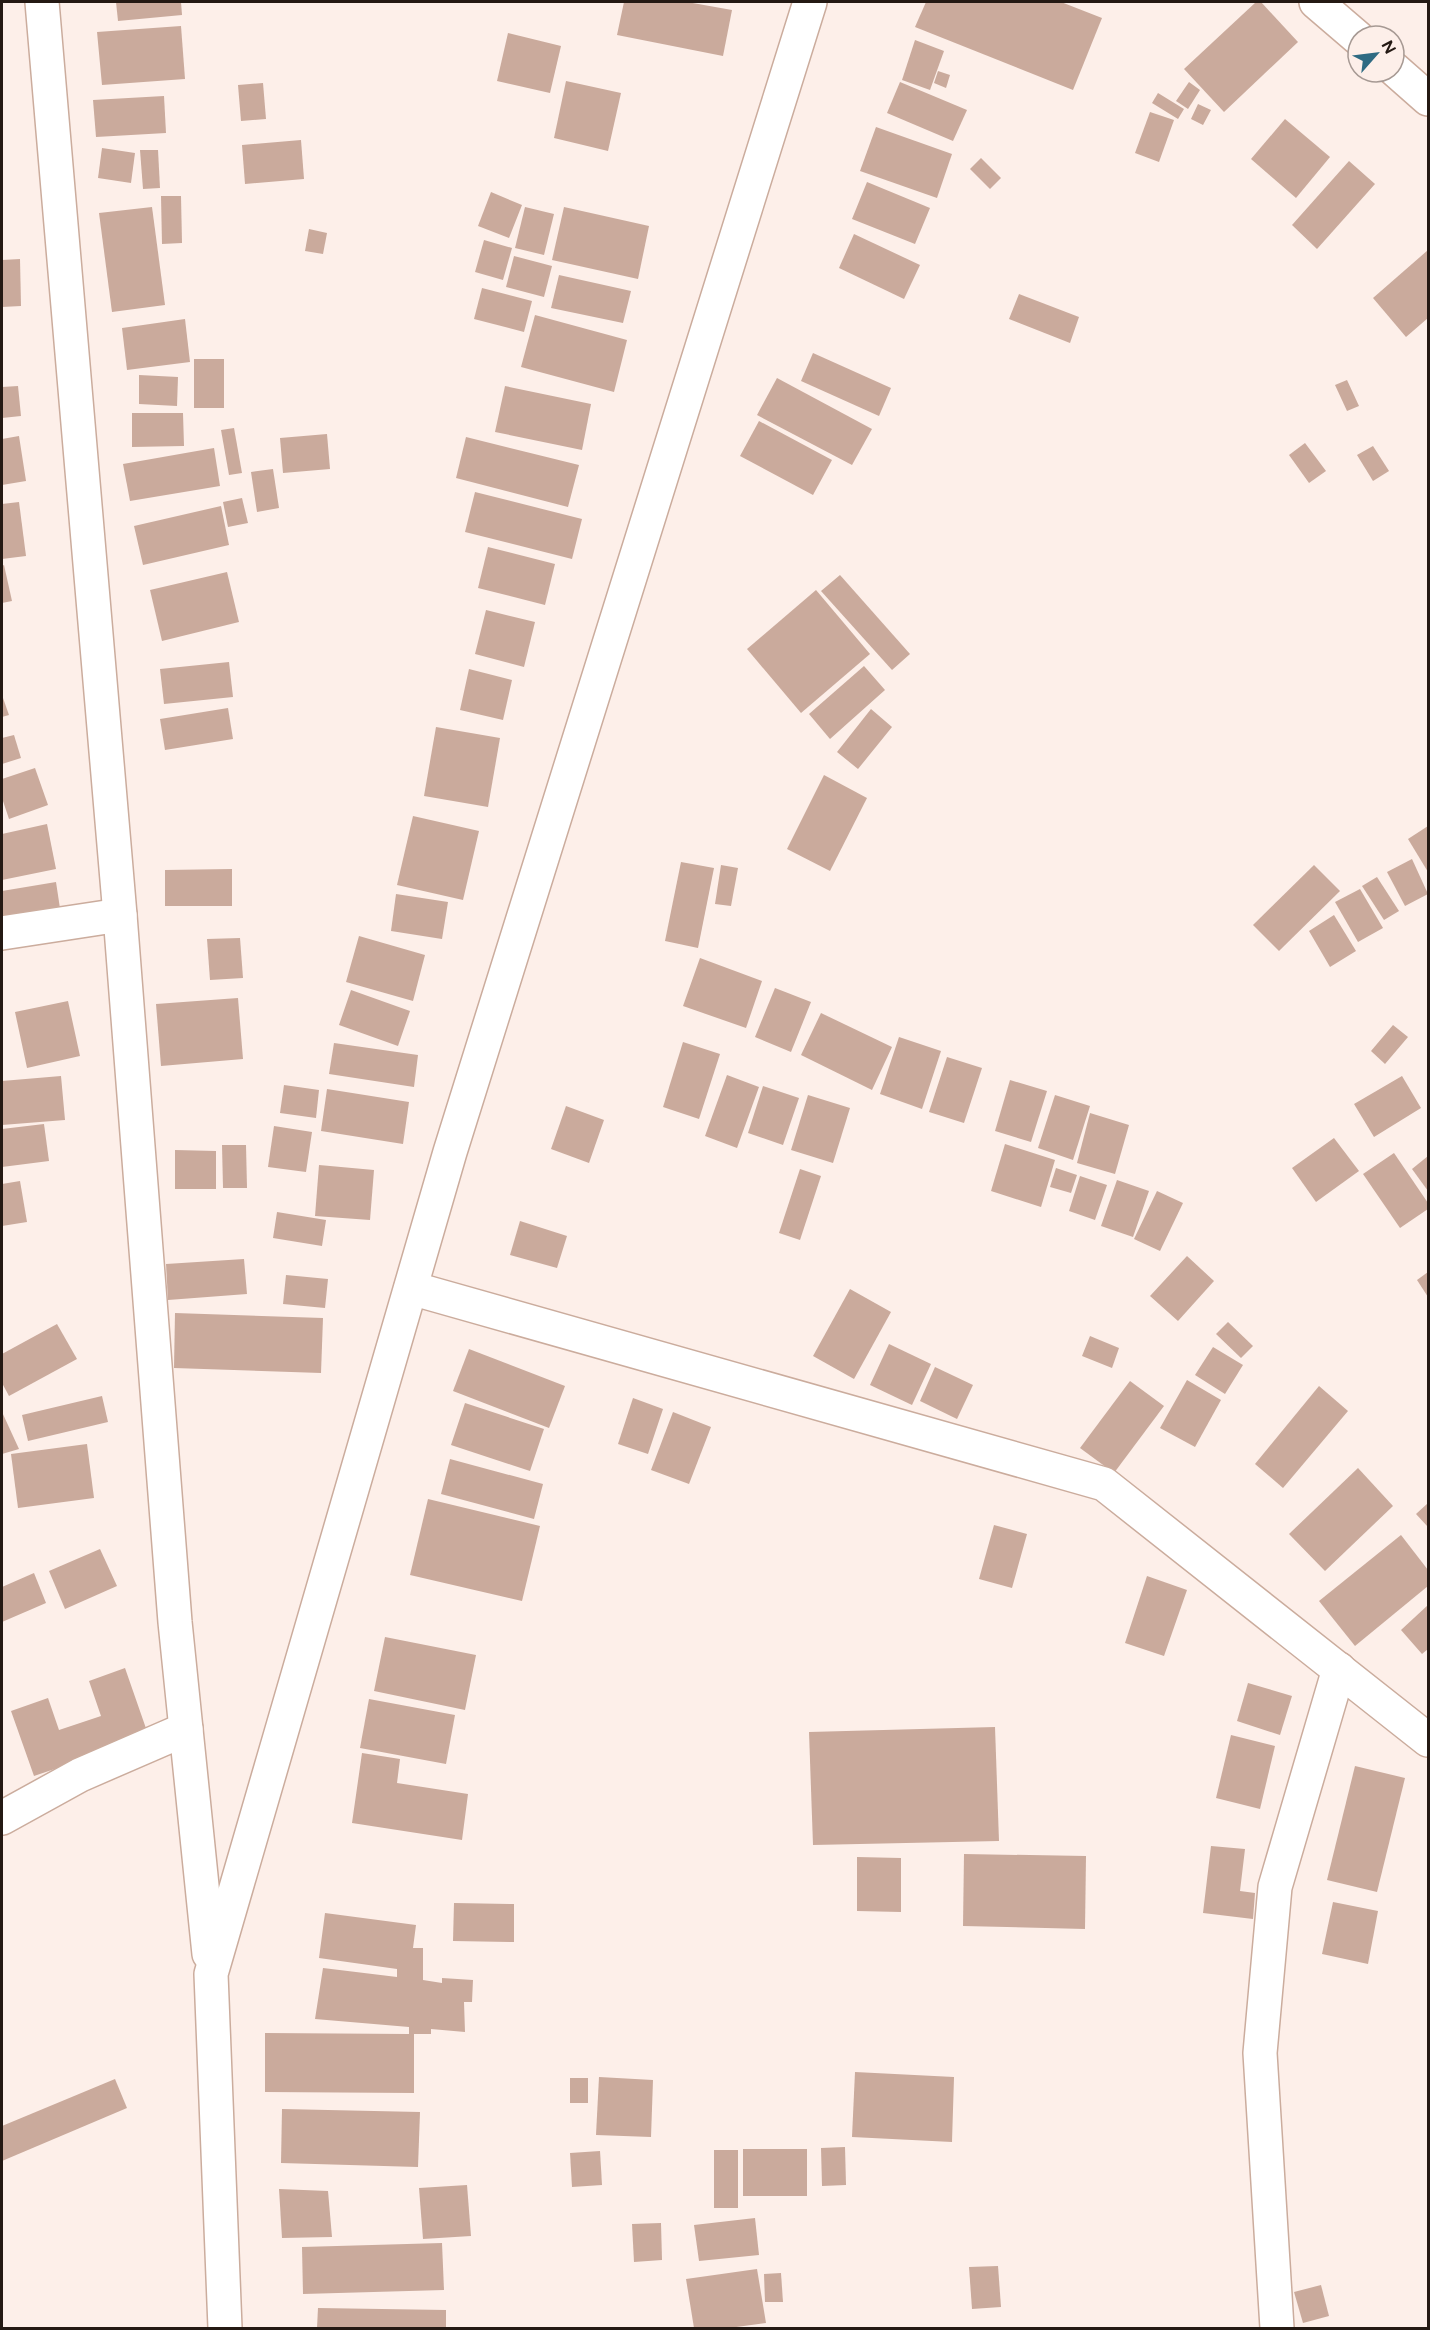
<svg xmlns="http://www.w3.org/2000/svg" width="1430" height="2330" font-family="Figtree,sans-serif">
  <rect width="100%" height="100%" fill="#fdefe9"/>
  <g fill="#caaa9c">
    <polygon points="116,2 181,2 182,15 118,21"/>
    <polygon points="624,2 687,2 732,10 723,56 617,35"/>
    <polygon points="926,2 1061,2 1102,18 1073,90 915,27"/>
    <polygon points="1256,2 1261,2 1298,42 1224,112 1184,69"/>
    <polygon points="181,26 185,79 102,85 97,32"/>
    <polygon points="508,33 561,46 550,93 497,81"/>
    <polygon points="915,40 944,51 930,90 902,80"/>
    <polygon points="938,71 950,75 946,88 934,83"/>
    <polygon points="566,81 621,93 608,151 554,138"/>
    <polygon points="900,82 967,110 953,141 887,113"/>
    <polygon points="1189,82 1200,90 1188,109 1176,101"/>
    <polygon points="263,83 266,119 241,121 238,85"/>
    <polygon points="1158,93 1184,109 1178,119 1152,103"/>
    <polygon points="164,96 166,133 96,137 93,100"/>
    <polygon points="1198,104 1211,110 1203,125 1191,119"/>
    <polygon points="1150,112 1174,120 1159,162 1135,153"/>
    <polygon points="1285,119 1330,157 1296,198 1251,159"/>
    <polygon points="876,127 952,154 937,198 860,171"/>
    <polygon points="301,140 304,179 245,184 242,145"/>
    <polygon points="102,148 135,153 131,183 98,178"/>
    <polygon points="140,150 158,150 160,188 143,189"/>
    <polygon points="981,158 1001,178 990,189 970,169"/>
    <polygon points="1349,161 1375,184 1317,249 1292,225"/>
    <polygon points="867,182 930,208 915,244 852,219"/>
    <polygon points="491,192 522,205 509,238 478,226"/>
    <polygon points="161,196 181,196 182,243 162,244"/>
    <polygon points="152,207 165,305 112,312 99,213"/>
    <polygon points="525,207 554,214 544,255 515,248"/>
    <polygon points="564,207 649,226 638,279 552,260"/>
    <polygon points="309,229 327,233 323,254 305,251"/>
    <polygon points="854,234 920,265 904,299 839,268"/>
    <polygon points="484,240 512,248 503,280 475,272"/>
    <polygon points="1428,250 1428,318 1406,337 1373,298"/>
    <polygon points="514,256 552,266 544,297 506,287"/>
    <polygon points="20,259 21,306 2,307 2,260"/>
    <polygon points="559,275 631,291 623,323 551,308"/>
    <polygon points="482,288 532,301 524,332 474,319"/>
    <polygon points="1019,294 1079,317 1070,343 1009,319"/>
    <polygon points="535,315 627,340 614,392 521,367"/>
    <polygon points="185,319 190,362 127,370 122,328"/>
    <polygon points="813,353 891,388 879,416 801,381"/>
    <rect x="194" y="359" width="30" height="49"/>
    <polygon points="139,375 178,377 177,406 139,404"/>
    <polygon points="777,378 872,429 852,465 757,415"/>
    <polygon points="1347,380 1359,406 1347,411 1335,385"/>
    <polygon points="18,386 21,416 2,418 2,387"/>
    <polygon points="505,386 591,404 582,450 495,432"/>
    <polygon points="132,413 183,413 184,446 132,447"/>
    <polygon points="759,421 832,460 813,495 740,456"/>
    <polygon points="234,428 242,473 229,475 221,430"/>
    <polygon points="327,434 330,469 283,473 280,438"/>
    <polygon points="19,436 26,481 2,485 2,439"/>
    <polygon points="466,437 579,465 568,507 456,478"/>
    <polygon points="1305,443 1326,471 1309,483 1289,455"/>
    <polygon points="1373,446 1389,471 1373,481 1357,455"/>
    <polygon points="214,448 220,486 130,501 123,464"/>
    <polygon points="273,469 279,508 257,512 251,472"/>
    <polygon points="475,492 582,519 572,559 465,532"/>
    <polygon points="242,498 248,523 228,527 223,502"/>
    <polygon points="19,502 26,556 2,559 2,504"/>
    <polygon points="221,506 229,545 143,565 134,526"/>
    <polygon points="488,547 555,564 545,605 478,588"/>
    <polygon points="4,565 12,601 2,603 2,566"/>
    <polygon points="227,572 239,622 162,641 150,590"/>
    <polygon points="840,575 910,654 892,670 821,591"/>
    <polygon points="816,590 870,654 801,713 747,649"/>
    <polygon points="486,610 535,622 524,667 475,654"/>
    <polygon points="229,662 233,697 164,704 160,669"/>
    <polygon points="864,666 885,690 830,739 809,714"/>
    <polygon points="469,669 512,680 503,720 460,710"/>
    <polygon points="3,698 9,715 2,717 2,699"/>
    <polygon points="228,708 233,739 165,750 160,719"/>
    <polygon points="871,709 892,727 858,769 837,752"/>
    <polygon points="436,727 500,738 488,807 424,796"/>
    <polygon points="14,735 21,758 2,764 2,738"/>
    <polygon points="35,768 48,805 9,819 2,798 2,779"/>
    <polygon points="824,775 867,798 830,871 787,849"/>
    <polygon points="413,816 479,831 463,900 397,885"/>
    <polygon points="47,824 56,869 2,880 2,834"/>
    <polygon points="1428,826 1428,872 1408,839"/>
    <polygon points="1412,859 1428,894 1405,906 1387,872"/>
    <polygon points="681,862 714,868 698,948 665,941"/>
    <polygon points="721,865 738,868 731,906 715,904"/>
    <polygon points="1314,865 1340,891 1279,951 1253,925"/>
    <polygon points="232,869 232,906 165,906 165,870"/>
    <polygon points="1377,877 1399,911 1384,920 1362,886"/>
    <polygon points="56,882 61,915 2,925 2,891"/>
    <polygon points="1360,889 1383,928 1358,942 1335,902"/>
    <polygon points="396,894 448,902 442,939 391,931"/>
    <polygon points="1334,915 1356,951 1330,967 1309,931"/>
    <polygon points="359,936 425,955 413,1001 346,982"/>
    <polygon points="240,938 243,978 210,980 207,939"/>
    <polygon points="700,958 762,981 746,1028 683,1006"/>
    <polygon points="775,988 811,1002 791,1052 755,1037"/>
    <polygon points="351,990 410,1011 398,1046 339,1025"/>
    <polygon points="238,998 243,1059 161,1066 156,1004"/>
    <polygon points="68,1001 80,1056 27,1068 15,1012"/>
    <polygon points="821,1013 892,1047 872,1090 801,1055"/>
    <polygon points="1393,1025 1408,1037 1385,1064 1371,1051"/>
    <polygon points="899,1037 941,1051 922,1109 880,1094"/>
    <polygon points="683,1042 720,1054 699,1119 663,1107"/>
    <polygon points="334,1043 418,1055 414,1087 329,1074"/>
    <polygon points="947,1057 982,1068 964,1123 929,1112"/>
    <polygon points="727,1075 759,1087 737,1148 705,1136"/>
    <polygon points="61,1076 65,1120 2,1125 2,1081"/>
    <polygon points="1402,1076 1421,1108 1374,1137 1354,1104"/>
    <polygon points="1010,1080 1047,1091 1031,1142 995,1131"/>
    <polygon points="284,1085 319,1090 316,1118 280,1113"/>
    <polygon points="763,1086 799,1098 783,1145 748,1133"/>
    <polygon points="327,1089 409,1102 403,1144 321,1131"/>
    <polygon points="808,1095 850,1108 833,1163 791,1150"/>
    <polygon points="1055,1095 1090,1106 1073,1160 1038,1148"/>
    <polygon points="566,1106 604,1120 589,1163 551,1149"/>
    <polygon points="1090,1113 1129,1125 1115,1174 1077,1163"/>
    <polygon points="44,1124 49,1161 2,1167 2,1129"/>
    <polygon points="274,1126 312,1132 306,1172 268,1167"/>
    <polygon points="1334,1138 1359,1171 1316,1202 1292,1168"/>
    <polygon points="1005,1144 1055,1160 1041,1207 991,1191"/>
    <polygon points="222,1145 246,1145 247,1188 223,1188"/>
    <polygon points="175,1150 216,1151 216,1189 175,1189"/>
    <polygon points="1394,1153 1428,1203 1428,1209 1400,1228 1363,1174"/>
    <polygon points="1428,1156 1428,1191 1412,1169"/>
    <polygon points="319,1165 374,1170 370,1220 315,1216"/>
    <polygon points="1056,1168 1077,1175 1071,1193 1050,1187"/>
    <polygon points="800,1169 821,1176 800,1240 779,1233"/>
    <polygon points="1080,1176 1107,1185 1095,1220 1069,1211"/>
    <polygon points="1117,1180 1149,1191 1133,1237 1101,1226"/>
    <polygon points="20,1181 27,1222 2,1226 2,1184"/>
    <polygon points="1157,1191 1183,1203 1160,1251 1134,1239"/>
    <polygon points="277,1212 326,1220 322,1246 273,1238"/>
    <polygon points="520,1221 567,1236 557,1268 510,1255"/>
    <polygon points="1187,1256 1214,1281 1178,1321 1150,1296"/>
    <polygon points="244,1259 247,1294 168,1300 166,1264"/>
    <polygon points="1428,1272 1428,1297 1417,1280"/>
    <polygon points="286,1275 328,1279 325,1308 283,1304"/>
    <polygon points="850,1289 891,1312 854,1379 813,1356"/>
    <polygon points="175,1313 323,1318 321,1373 174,1368"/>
    <polygon points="1228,1322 1253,1346 1241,1358 1216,1334"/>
    <polygon points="57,1324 77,1359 9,1396 2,1383 2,1354"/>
    <polygon points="1090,1336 1119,1348 1112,1368 1082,1356"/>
    <polygon points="889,1344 931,1364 912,1405 870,1385"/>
    <polygon points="1213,1347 1243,1365 1225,1394 1195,1375"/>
    <polygon points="469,1349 565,1386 549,1428 453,1391"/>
    <polygon points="935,1367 973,1385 957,1419 920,1401"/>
    <polygon points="1187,1380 1221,1400 1195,1447 1160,1428"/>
    <polygon points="1130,1381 1164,1406 1114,1473 1080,1448"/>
    <polygon points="1319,1386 1348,1411 1283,1488 1255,1464"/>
    <polygon points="102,1396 108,1422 28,1441 22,1415"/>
    <polygon points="633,1398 663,1409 648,1454 618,1444"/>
    <polygon points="465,1403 544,1429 530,1471 451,1445"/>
    <polygon points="2,1412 19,1449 2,1454"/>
    <polygon points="673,1412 711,1427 689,1484 651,1470"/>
    <polygon points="87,1444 94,1498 18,1508 11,1454"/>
    <polygon points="450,1459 543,1484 534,1519 441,1494"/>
    <polygon points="1358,1468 1393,1506 1325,1571 1289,1534"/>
    <polygon points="428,1499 540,1526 522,1601 410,1575"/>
    <polygon points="1428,1503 1428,1527 1416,1514"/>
    <polygon points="994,1525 1027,1534 1012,1588 979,1579"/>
    <polygon points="1401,1535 1428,1570 1428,1586 1355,1646 1319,1601"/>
    <polygon points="100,1549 117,1586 65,1609 49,1571"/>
    <polygon points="34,1573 46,1603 2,1622 2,1587"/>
    <polygon points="1147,1576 1187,1590 1164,1656 1125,1643"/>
    <polygon points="1428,1605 1428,1649 1422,1654 1401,1630"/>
    <polygon points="385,1637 476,1655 465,1710 374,1691"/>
    <polygon points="125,1668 149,1737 34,1776 11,1711 48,1698 59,1730 101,1716 89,1681"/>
    <polygon points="1248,1683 1292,1696 1280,1735 1237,1721"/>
    <polygon points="369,1699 455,1715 446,1764 360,1748"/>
    <polygon points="995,1727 999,1841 813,1845 809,1732"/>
    <polygon points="1231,1735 1275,1746 1260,1809 1216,1798"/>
    <polygon points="362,1753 400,1759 397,1783 468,1794 462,1840 352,1823"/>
    <polygon points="1355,1766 1405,1778 1377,1892 1327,1880"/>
    <polygon points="1211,1846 1245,1849 1240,1891 1255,1893 1253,1919 1203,1913"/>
    <polygon points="964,1854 1086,1856 1085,1929 963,1926"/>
    <polygon points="857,1857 901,1858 901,1912 857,1911"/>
    <polygon points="1333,1902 1378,1911 1368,1964 1322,1954"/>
    <polygon points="454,1903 514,1904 514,1942 453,1941"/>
    <polygon points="325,1913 416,1925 413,1948 423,1948 423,1980 442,1983 442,1978 473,1980 472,2002 464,2002 465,2032 431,2029 431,2034 414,2034 414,2093 265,2092 265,2033 409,2034 409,2027 315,2019 323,1968 397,1977 397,1969 319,1958"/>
    <polygon points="855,2072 954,2077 952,2142 852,2137"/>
    <polygon points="599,2077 653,2080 651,2137 596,2135"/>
    <rect x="570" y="2078" width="18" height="25"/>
    <polygon points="115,2079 127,2108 2,2161 2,2126"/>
    <polygon points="282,2109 420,2112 418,2167 281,2163"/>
    <polygon points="845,2147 846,2185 822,2186 821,2148"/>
    <rect x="743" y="2149" width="64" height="47"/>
    <rect x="714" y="2150" width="24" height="58"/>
    <polygon points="600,2151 602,2185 572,2187 570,2153"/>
    <polygon points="467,2185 471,2236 423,2239 419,2188"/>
    <polygon points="279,2189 328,2191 332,2237 282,2238"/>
    <polygon points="755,2218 759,2255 699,2261 694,2225"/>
    <polygon points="661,2223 662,2260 634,2262 632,2224"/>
    <polygon points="442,2243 444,2290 303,2294 302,2247"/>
    <polygon points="998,2266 1001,2307 972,2309 969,2267"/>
    <polygon points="757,2269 766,2323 729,2328 694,2328 686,2279"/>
    <polygon points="781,2273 783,2302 765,2302 764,2274"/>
    <polygon points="1321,2285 1329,2316 1303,2323 1294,2292"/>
    <polygon points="318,2308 446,2310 446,2328 317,2328"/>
  </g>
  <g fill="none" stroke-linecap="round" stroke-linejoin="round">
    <defs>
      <g id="street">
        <polyline points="1316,2 1358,38"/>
        <polyline points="1394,69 1428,99"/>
        <polyline points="2,933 120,915"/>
        <polyline points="411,1288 1104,1484 1428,1740"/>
        <polyline points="2,1818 80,1775 186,1729"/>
        <polyline points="1277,2328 1260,2053 1275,1887 1339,1669"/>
      </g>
      <g id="secondary">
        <polyline points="42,2 120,915 175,1622 209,1954"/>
        <polyline points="225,2328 211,1974 450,1152 810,2"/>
      </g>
    </defs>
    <use href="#street" stroke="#cbac9d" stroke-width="36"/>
    <use href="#secondary" stroke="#cbac9d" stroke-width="36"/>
    <use href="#street" stroke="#fff" stroke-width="33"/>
    <use href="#secondary" stroke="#fff" stroke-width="33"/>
  </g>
  <rect width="1430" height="2330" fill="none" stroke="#241913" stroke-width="6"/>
  <g transform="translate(1376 54) rotate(62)"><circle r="28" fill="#fdefe9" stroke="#a69993" stroke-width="1.5"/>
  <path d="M0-4.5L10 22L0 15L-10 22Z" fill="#2e6a82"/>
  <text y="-9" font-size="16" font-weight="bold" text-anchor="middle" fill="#241913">N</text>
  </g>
</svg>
